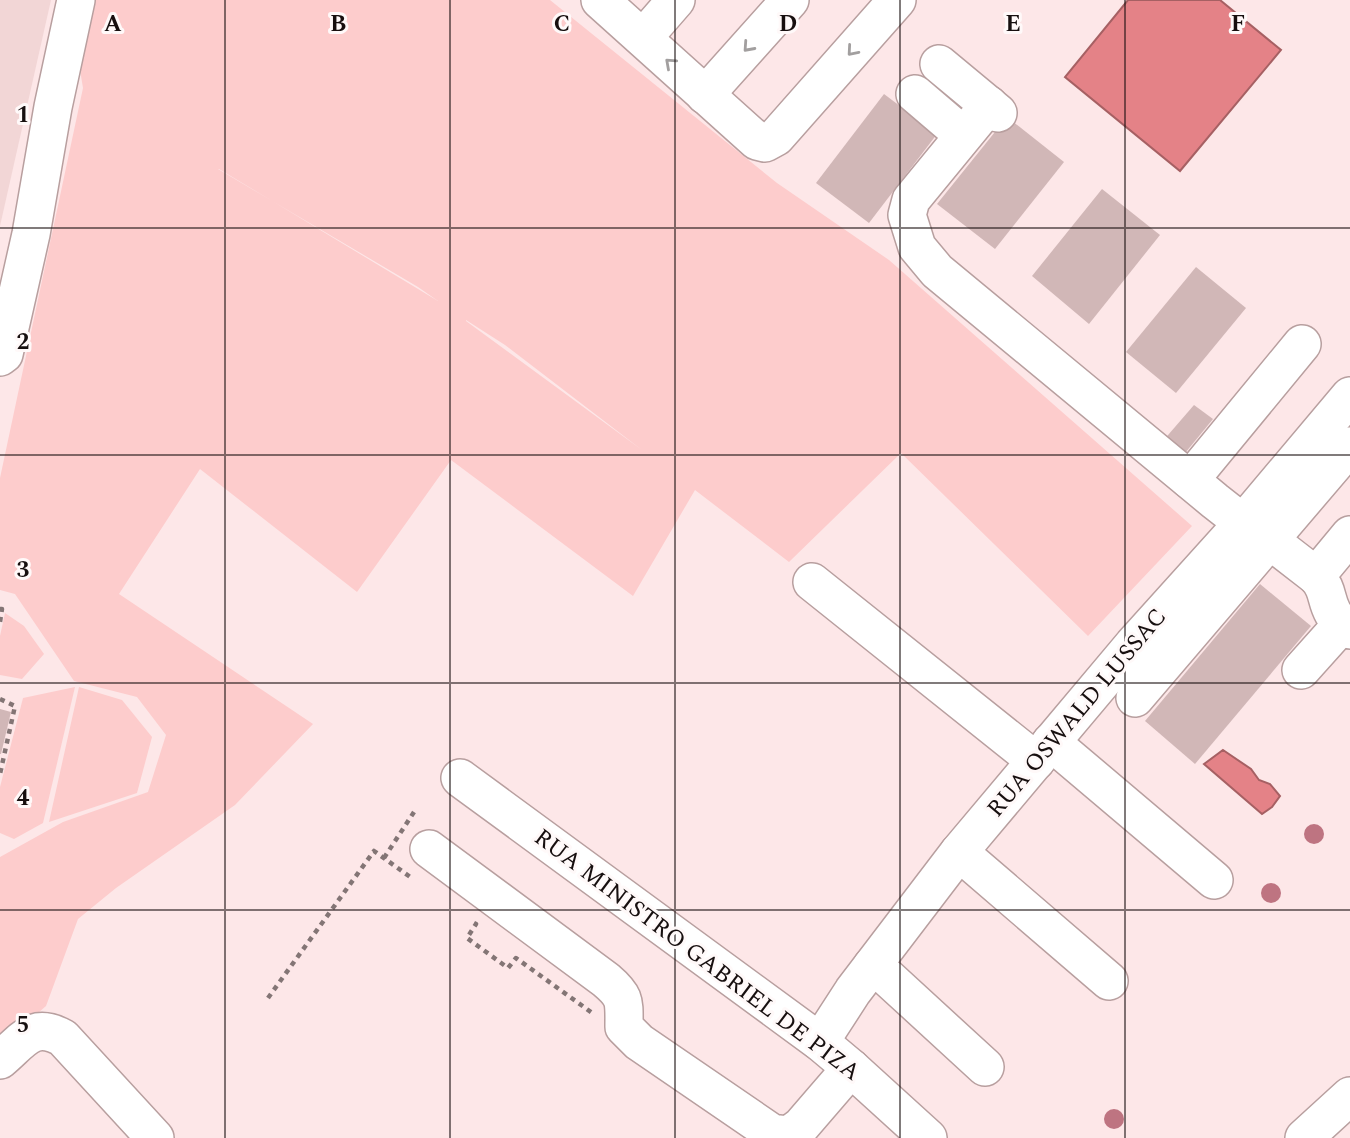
<svg xmlns="http://www.w3.org/2000/svg" width="1350" height="1138" font-family="Spectral,serif">
  <rect width="100%" height="100%" fill="#fde7e8"/>
  <polygon fill="#f2d6d6" points="0,0 51,0 0,226"/>
  <g fill="#fdcccc" fill-rule="evenodd">
    <path d="M87,0H550L777,183L889,260L1192,526L1088,636L901,453L789,562L695,490L633,596L451,460L357,592L200,469L119,594L313,724L235,805L116,888L78,919L46,1006L0,1046V857L63,822L148,792L166,735L137,697L74,681L15,594L0,590V478L83,88L77,52ZM218,169L418,287L438,301L219,169ZM466,320L505,345L642,450L466,321Z"/>
    <polygon points="5,613 24,626 44,654 22,679 0,675 0,636"/>
    <polygon points="75,687 43,823 14,839 0,833 0,787 23,698"/>
    <polygon points="79,687 122,700 152,737 137,793 49,822"/>
  </g>
  <g fill="#e48287" stroke="#a66063" stroke-width="2">
    <polygon points="1128,0 1220,0 1281,50 1180,171 1065,77"/>
    <polygon points="1223,750 1251,769 1259,780 1270,784 1280,796 1272,807 1262,814 1204,764"/>
  </g>
  <g fill="#d1b7b7">
    <polygon points="884,94 937,134 869,223 816,183"/>
    <polygon points="1007,117 1064,162 995,249 937,204"/>
    <polygon points="1102,189 1160,235 1089,324 1032,276"/>
    <polygon points="1196,267 1246,308 1176,393 1126,352"/>
    <polygon points="1194,405 1213,419 1181,458 1162,442"/>
    <polygon points="1260,584 1311,626 1195,764 1145,721"/>
    <polygon points="0,709 11,712 1,754 0,754"/>
  </g>
  <g fill="none" stroke-linecap="round" stroke-linejoin="round">
    <defs>
      <g id="minor">
        <polyline points="600,0 757,141 765,143 776,137 897,0"/>
        <polyline points="643,38 676,0"/>
        <polyline points="939,64 998,113"/>
        <polyline points="915,94 963,135"/>
        <polyline points="705,95 790,0"/>
        <path d="M989,105L911,200L907,215L917,247L937,271L1215,501L1243,523L1263,535L1316,576C1329,590 1325,599 1333,613C1337,620 1345,625 1350,630"/>
        <polyline points="0,357 4,354 31,234 53,107 76,0"/>
        <polyline points="1190,480 1302,344"/>
        <polyline points="1316,576 1350,535"/>
        <polyline points="812,582 1036,761"/>
        <polyline points="1301,670 1343,623"/>
        <polyline points="1135,698 1350,446"/>
        <polyline points="1051,742 1214,880"/>
        <polyline points="460,778 820,1042 851,1068 928,1138"/>
        <path d="M429,849L606,980C626,997 624,1001 624,1027L639,1042L772,1133L789,1135L801,1126L851,1068"/>
        <polyline points="959,852 1109,981"/>
        <polyline points="872,966 888,978 985,1067"/>
        <polyline points="820,1042 853,991 959,852 1133,645 1243,523 1350,396"/>
        <path d="M0,1060C23,1041 32,1021 63,1038L155,1138"/>
        <polyline points="1304,1138 1350,1096"/>
      </g>
    </defs>
    <use href="#minor" stroke="#b89f9f" stroke-width="40"/>
    <g stroke="#837575" stroke-width="4.5" stroke-dasharray="5 5" stroke-linecap="butt">
      <polyline points="0,609 2,609 0,622"/>
      <polyline points="0,699 15,706 0,774"/>
      <polyline points="384,858 414,812"/>
      <polyline points="474,923 476,924 467,938 508,968 516,958 595,1015"/>
      <polyline points="268,998 374,851 413,879"/>
    </g>
    <use href="#minor" stroke="#fff" stroke-width="37"/>
  </g>
  <g fill="#be7481">
    <circle cx="1314" cy="834" r="10"/>
    <circle cx="1271" cy="893" r="10"/>
    <circle cx="1114" cy="1119" r="10"/>
  </g>
  <defs><path id="oneway-chevron" d="M-2-3.5L2.5 0L-2 3.5" fill="none" stroke-width="1.6" stroke-linecap="round" stroke-linejoin="round" transform="scale(1.75)"/></defs>
  <g stroke="#a29f9f">
    <use href="#oneway-chevron" transform="translate(748 47) rotate(132)"/>
    <use href="#oneway-chevron" transform="translate(852 51) rotate(131)"/>
    <use href="#oneway-chevron" transform="translate(670 63) rotate(-138)"/>
  </g>
  <path fill="none" stroke="#170f0f" stroke-width="2" stroke-opacity="0.55" d="M225,0V1138M450,0V1138M675,0V1138M900,0V1138M1125,0V1138M0,228H1350M0,455H1350M0,683H1350M0,910H1350"/>
  <g text-anchor="middle" dominant-baseline="central" stroke-width="6" stroke-linejoin="round" paint-order="stroke">
    <g font-size="24" fill="#170f0f" stroke="#fff9f9">
      <text transform="translate(1077 713) rotate(-50)">RUA OSWALD LUSSAC</text>
      <text transform="translate(697 955) rotate(37)">RUA MINISTRO GABRIEL DE PIZA</text>
    </g>
  </g>
  <g font-size="23" text-anchor="middle" font-weight="bold" fill="#170f0f" stroke="#fff9f9" stroke-width="6" stroke-linejoin="round" paint-order="stroke">
    <text x="113" y="31">A</text>
    <text x="338" y="31">B</text>
    <text x="562" y="31">C</text>
    <text x="788" y="31">D</text>
    <text x="1013" y="31">E</text>
    <text x="1238" y="31">F</text>
    <text x="23" y="122">1</text>
    <text x="23" y="349">2</text>
    <text x="23" y="577">3</text>
    <text x="23" y="805">4</text>
    <text x="23" y="1032">5</text>
  </g>
</svg>
